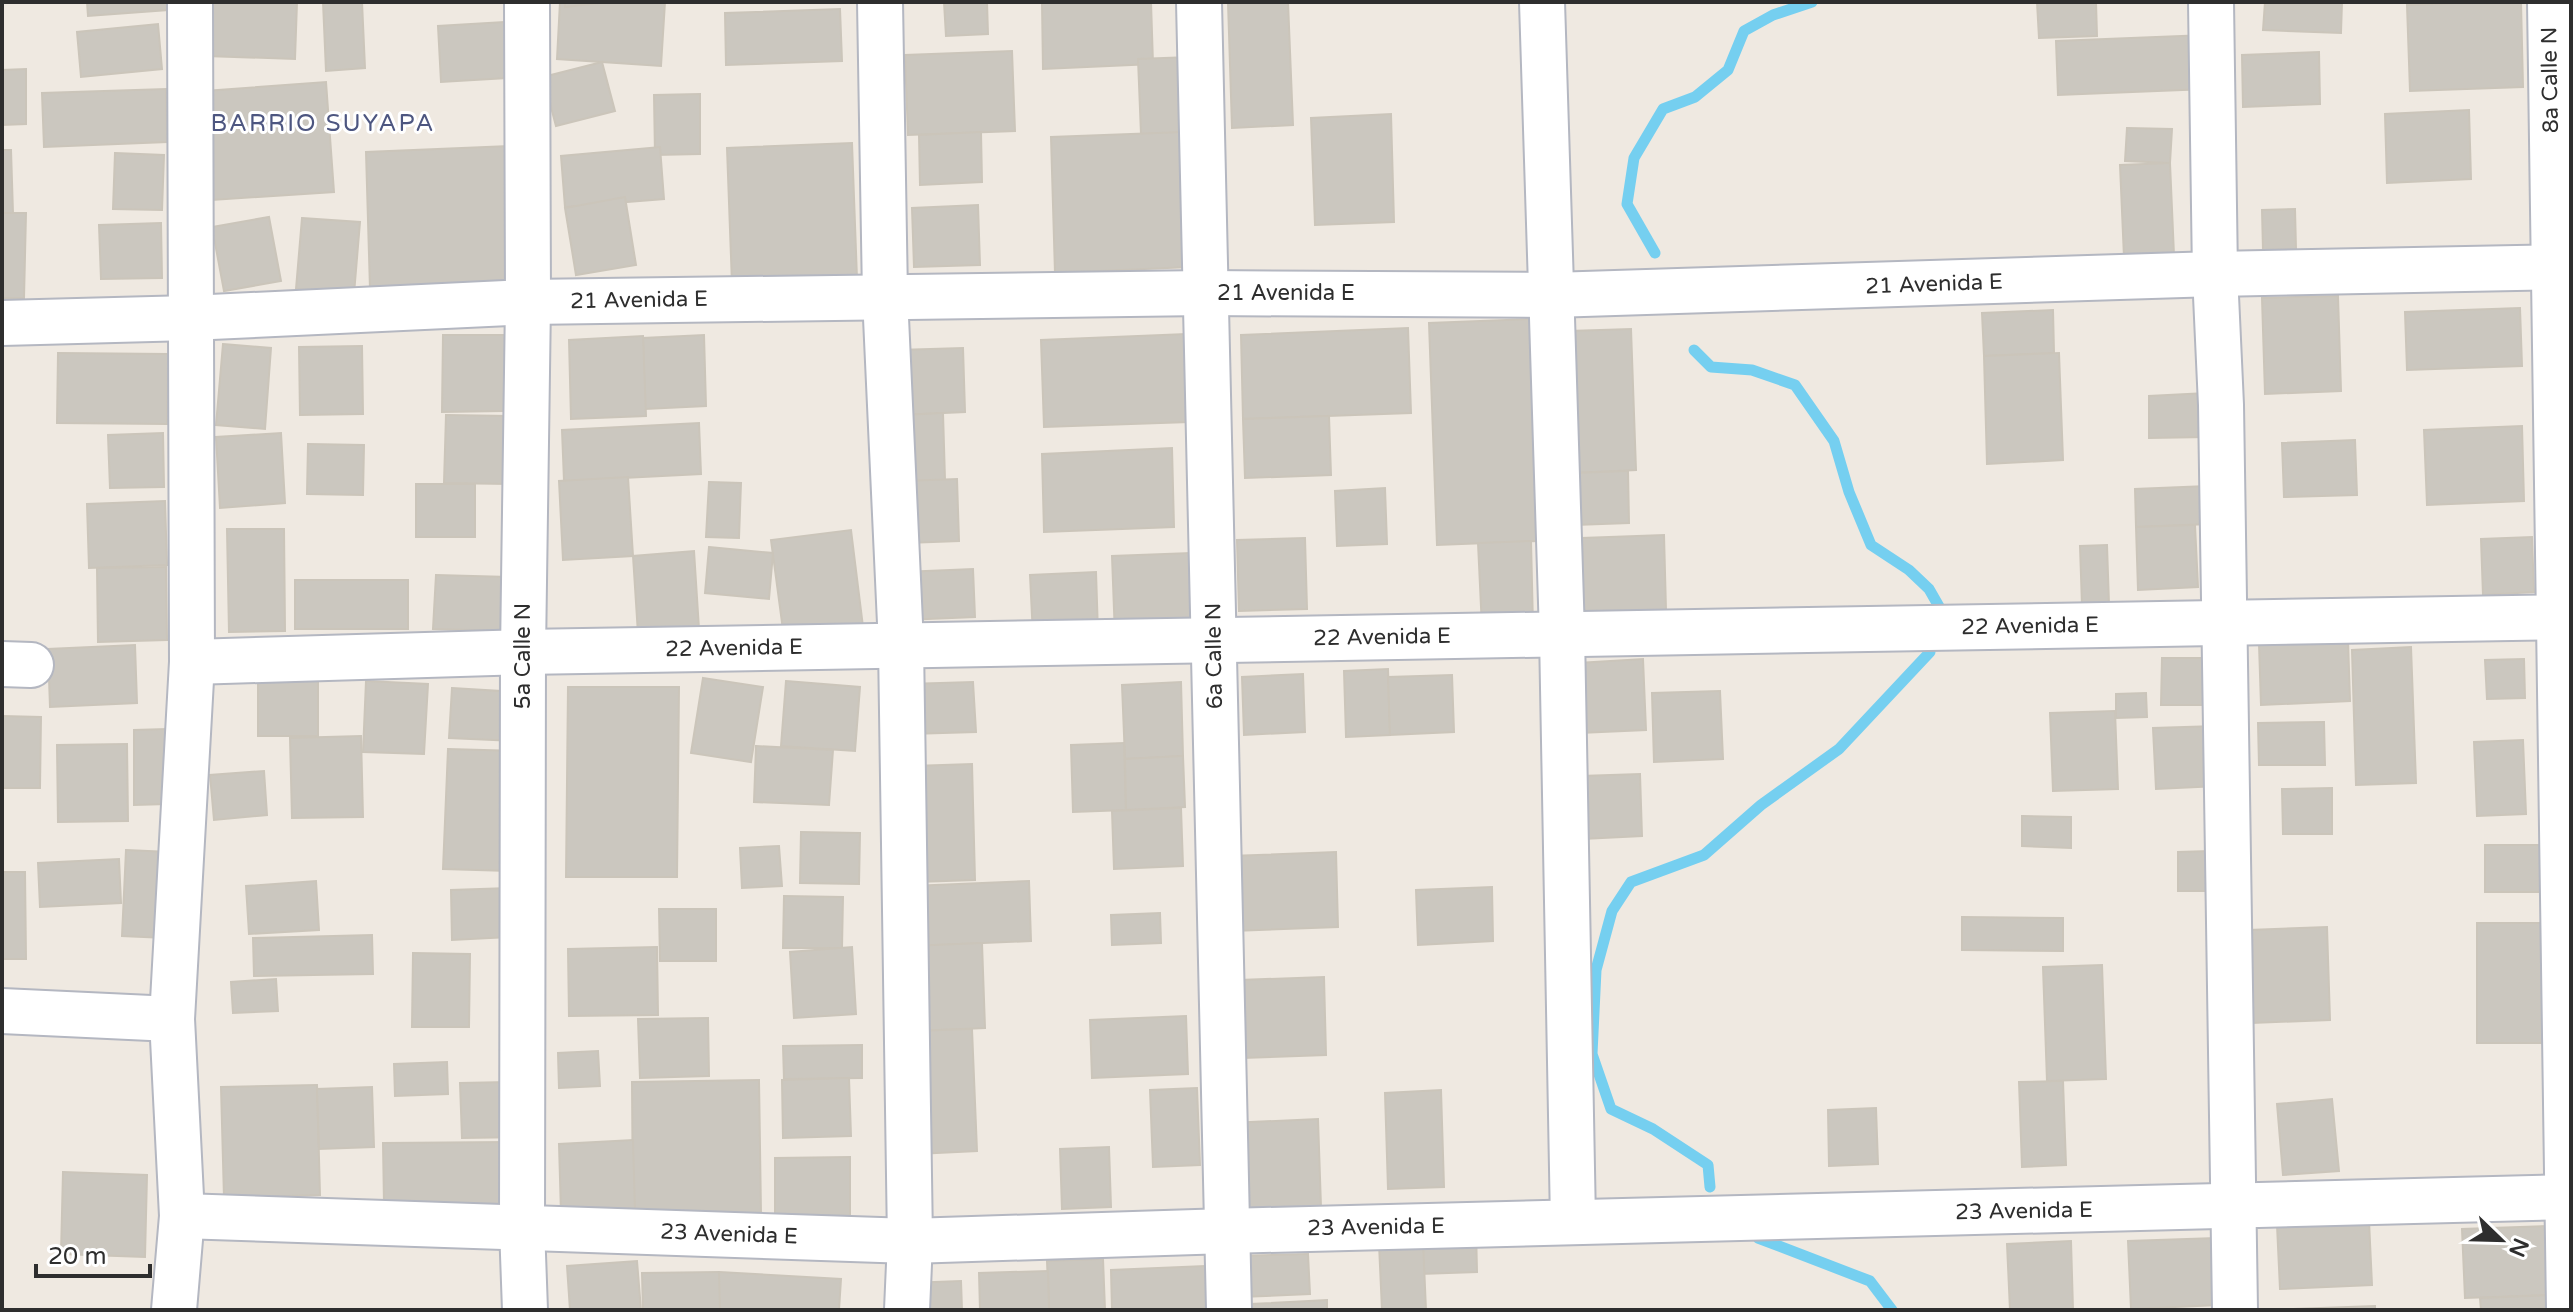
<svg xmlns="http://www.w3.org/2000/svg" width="2573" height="1312" font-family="'Varela Round',sans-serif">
  <rect width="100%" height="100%" fill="#efe9e1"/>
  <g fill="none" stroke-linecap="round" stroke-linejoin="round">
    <g stroke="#75cff0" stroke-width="11">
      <polyline points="1655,253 1627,204 1634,158 1663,109 1695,97 1728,70 1744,31 1773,15 1812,2"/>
      <polyline points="1694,350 1711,367 1752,370 1795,385 1834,441 1849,492 1871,545 1909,570 1929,589 1941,610"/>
      <polyline points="1710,1187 1708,1165 1653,1129 1611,1109 1592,1054 1596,970 1612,911 1631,882 1704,855 1761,805 1839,749 1930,652"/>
      <polyline points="1758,1238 1870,1281 1892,1310"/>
    </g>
  </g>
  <g fill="#cbc7bf" stroke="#cbc5ba" stroke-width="2">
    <polygon points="87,2 167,2 168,10 88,16"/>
    <polygon points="208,2 297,2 295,59 206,56"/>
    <polygon points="323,2 362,2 365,68 326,71"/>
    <polygon points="560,2 665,2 661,66 557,59"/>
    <polygon points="565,2 607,2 565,7"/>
    <polygon points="944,2 987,2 988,34 946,36"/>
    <polygon points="1042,2 1151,2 1153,64 1043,69"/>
    <polygon points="1228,2 1288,2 1293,125 1232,128"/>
    <polygon points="2037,2 2096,2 2097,36 2039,38"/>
    <polygon points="2265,2 2342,2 2341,33 2263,30"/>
    <polygon points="2478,2 2521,2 2523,87 2410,91 2407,5"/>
    <polygon points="840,9 842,61 726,65 725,13"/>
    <polygon points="504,22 507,78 441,82 438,26"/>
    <polygon points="158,24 162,69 81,77 77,32"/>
    <polygon points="2206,35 2207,89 2058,95 2056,41"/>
    <polygon points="1012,51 1015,131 908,135 905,55"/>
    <polygon points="2319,52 2320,104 2243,107 2242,55"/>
    <polygon points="1190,57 1193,132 1141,134 1138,59"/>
    <polygon points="602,62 615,111 556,126 543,77"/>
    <polygon points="26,69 26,124 2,125 2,70"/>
    <polygon points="326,82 334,192 212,200 205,91"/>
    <polygon points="166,89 167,142 44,147 42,93"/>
    <polygon points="700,94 700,154 655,155 654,95"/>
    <polygon points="2469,110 2471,179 2387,183 2385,114"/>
    <polygon points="1391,114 1394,222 1315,225 1311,118"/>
    <polygon points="2127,128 2172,129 2170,163 2125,161"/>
    <polygon points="981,132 982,182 920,185 919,135"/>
    <polygon points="1184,132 1189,267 1055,273 1051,137"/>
    <polygon points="852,143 857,279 732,284 727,148"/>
    <polygon points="510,146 515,284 370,289 366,152"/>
    <polygon points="660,147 664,199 565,207 561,156"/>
    <polygon points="2,150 11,150 13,213 2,214"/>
    <polygon points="115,153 164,155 162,210 113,209"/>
    <polygon points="2170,163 2174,255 2124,257 2120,165"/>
    <polygon points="625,197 636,265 576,275 565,208"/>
    <polygon points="978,205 980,265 914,267 912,208"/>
    <polygon points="2295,209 2296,249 2263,250 2262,210"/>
    <polygon points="2,213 26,213 24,298 2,298"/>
    <polygon points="269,217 281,281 224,291 212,227"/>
    <polygon points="302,218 360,222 354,294 296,289"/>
    <polygon points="161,223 162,278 101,279 99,225"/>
    <polygon points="2338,296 2341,391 2265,394 2262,298"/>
    <polygon points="2520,308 2522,366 2407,370 2405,312"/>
    <polygon points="2053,310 2054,353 1984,356 1982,313"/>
    <polygon points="1531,319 1539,541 1437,545 1429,323"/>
    <polygon points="1408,328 1411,413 1243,419 1241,335"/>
    <polygon points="1631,329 1636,470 1574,473 1569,331"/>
    <polygon points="1186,334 1189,422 1044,427 1041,340"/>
    <polygon points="443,335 505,335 504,411 442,412"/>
    <polygon points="704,335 706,406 645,409 643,338"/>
    <polygon points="643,336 646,416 571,419 569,340"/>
    <polygon points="223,344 271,348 265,429 216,425"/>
    <polygon points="362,346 363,414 300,415 299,347"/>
    <polygon points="963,348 965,412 900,415 898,350"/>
    <polygon points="58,353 168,354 167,424 57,423"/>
    <polygon points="2059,353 2063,460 1987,464 1984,356"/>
    <polygon points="2206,393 2207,437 2149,438 2149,396"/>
    <polygon points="943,413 945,480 905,481 903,415"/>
    <polygon points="446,415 513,416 511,484 444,483"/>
    <polygon points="1329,416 1331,475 1245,478 1243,419"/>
    <polygon points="699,423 701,474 564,481 562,430"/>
    <polygon points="2522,426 2524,501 2427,505 2424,430"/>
    <polygon points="163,433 164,487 110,488 108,435"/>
    <polygon points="281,433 285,503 220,508 216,437"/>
    <polygon points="2355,440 2357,495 2284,497 2282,443"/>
    <polygon points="308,444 364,445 363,495 307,494"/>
    <polygon points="1172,448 1174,527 1044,532 1042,454"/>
    <polygon points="1628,471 1629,523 1575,525 1574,473"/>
    <polygon points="628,477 633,556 563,560 559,481"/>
    <polygon points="957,479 959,541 907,543 905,481"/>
    <polygon points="709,482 741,483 739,538 706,537"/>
    <rect x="416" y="484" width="59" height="53"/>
    <polygon points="2207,486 2209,524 2136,527 2135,489"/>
    <polygon points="1385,488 1387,544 1337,546 1335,491"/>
    <polygon points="165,501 167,565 89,568 87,504"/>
    <polygon points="2195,525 2198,587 2138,590 2136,527"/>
    <polygon points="227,529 284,529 285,631 229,632"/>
    <polygon points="851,530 864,635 785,645 771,540"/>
    <polygon points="1664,535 1666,610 1584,613 1582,538"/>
    <polygon points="2532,537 2534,592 2483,595 2481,539"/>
    <polygon points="1305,538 1307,609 1239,611 1237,540"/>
    <polygon points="1531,541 1533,626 1482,628 1478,543"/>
    <polygon points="2107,545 2109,604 2082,605 2080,546"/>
    <polygon points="709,547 773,553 769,599 705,593"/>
    <polygon points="694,551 699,629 638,634 633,556"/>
    <polygon points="1191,553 1193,634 1115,636 1112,556"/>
    <polygon points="166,567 167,640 98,642 97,568"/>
    <polygon points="973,569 975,617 904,620 903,572"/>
    <polygon points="1096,572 1098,633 1033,636 1030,575"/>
    <polygon points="436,575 513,577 512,631 433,629"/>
    <rect x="295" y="580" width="113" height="49"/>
    <polygon points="2348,640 2350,701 2261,705 2259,644"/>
    <polygon points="135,645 137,703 50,707 48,649"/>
    <polygon points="2411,647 2416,783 2356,785 2352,650"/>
    <polygon points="2162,658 2210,658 2210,705 2161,705"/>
    <polygon points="1643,659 1646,730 1580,733 1578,663"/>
    <polygon points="2524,659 2525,698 2487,699 2485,660"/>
    <polygon points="1388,669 1390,735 1346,737 1344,671"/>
    <polygon points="1303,674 1305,732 1244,735 1242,677"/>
    <polygon points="1452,675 1454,732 1390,735 1388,677"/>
    <polygon points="703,678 763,687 751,762 691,753"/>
    <rect x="258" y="680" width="60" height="56"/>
    <polygon points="366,681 428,684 424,754 363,752"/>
    <polygon points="786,681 860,687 855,751 781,746"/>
    <polygon points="973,682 976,732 910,734 908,684"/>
    <polygon points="1181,682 1183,756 1125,759 1122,685"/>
    <polygon points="568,687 679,687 677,877 566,877"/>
    <polygon points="452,688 516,692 513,741 449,738"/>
    <polygon points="1720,691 1723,759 1654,762 1652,693"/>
    <polygon points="2146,693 2147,717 2116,718 2116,694"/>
    <polygon points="2115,711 2118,789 2053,791 2050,713"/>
    <polygon points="2,716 41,717 40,788 2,788"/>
    <polygon points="2324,722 2325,765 2259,765 2258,723"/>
    <polygon points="2216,726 2218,786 2156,789 2153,728"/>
    <polygon points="167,729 167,804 134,805 134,730"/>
    <polygon points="361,736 363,817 292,818 290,738"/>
    <polygon points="2523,740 2526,814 2477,816 2474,742"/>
    <polygon points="1124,743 1126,810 1073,812 1071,745"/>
    <polygon points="127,744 128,821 58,822 57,745"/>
    <polygon points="756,746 833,750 829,805 754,802"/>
    <polygon points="448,749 518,751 512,871 443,869"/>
    <polygon points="1183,756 1185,807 1126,810 1125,759"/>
    <polygon points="972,764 975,880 917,882 913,766"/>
    <polygon points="264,771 267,815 214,820 210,775"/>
    <polygon points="1640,774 1642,836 1583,839 1581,776"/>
    <polygon points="2332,788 2332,834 2283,834 2282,789"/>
    <polygon points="1181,808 1183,866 1114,869 1112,811"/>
    <polygon points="2022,816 2071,817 2071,848 2022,846"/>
    <polygon points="801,832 860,833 859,884 800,883"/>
    <rect x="2485" y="845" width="56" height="47"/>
    <polygon points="779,846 782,886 742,888 740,848"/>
    <polygon points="126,850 169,852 165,938 122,936"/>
    <polygon points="2210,851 2210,891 2178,891 2178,852"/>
    <polygon points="1336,852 1338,927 1233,931 1230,856"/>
    <polygon points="119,859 121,903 40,907 38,863"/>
    <polygon points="2,872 25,872 26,959 2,959"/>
    <polygon points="316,881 319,930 249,934 246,886"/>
    <polygon points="1029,881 1031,941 914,946 912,886"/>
    <polygon points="1492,887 1493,941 1418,945 1416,890"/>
    <polygon points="509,888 511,937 452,940 451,890"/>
    <polygon points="784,896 843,897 842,948 783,948"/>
    <polygon points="659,909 716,909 716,961 660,961"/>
    <polygon points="1160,913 1161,943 1112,945 1111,915"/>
    <polygon points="1962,917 2063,918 2063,951 1962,950"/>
    <rect x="2477" y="923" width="66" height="120"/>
    <polygon points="2327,927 2330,1020 2252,1023 2249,930"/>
    <polygon points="372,935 373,974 254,976 253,938"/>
    <polygon points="982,943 985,1028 913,1031 910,946"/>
    <polygon points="657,947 658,1015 569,1016 568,949"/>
    <polygon points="852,947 856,1014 794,1018 790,952"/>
    <polygon points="413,953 470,954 469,1027 412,1027"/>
    <polygon points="2102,965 2106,1079 2047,1081 2043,967"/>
    <polygon points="1324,977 1326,1055 1242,1058 1240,980"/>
    <polygon points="276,979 278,1011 233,1013 231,982"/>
    <polygon points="1186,1016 1188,1074 1092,1078 1090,1020"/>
    <polygon points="708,1018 709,1076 640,1078 638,1019"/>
    <polygon points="972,1029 977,1151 917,1154 913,1031"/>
    <polygon points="862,1045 862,1078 784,1079 783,1046"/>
    <polygon points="598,1051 600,1086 559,1088 558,1053"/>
    <polygon points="447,1062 448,1094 395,1096 394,1064"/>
    <polygon points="849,1078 851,1136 783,1138 782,1080"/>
    <polygon points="759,1080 761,1214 633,1216 632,1082"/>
    <polygon points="2063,1081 2066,1165 2022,1167 2019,1082"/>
    <polygon points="516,1082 518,1137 462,1138 460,1083"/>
    <polygon points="317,1085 320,1195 224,1198 221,1087"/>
    <polygon points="372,1087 374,1147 319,1149 317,1089"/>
    <polygon points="1197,1088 1200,1165 1153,1167 1150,1090"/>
    <polygon points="1441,1090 1444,1187 1388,1189 1385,1093"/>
    <polygon points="2332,1099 2339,1171 2283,1175 2277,1104"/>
    <polygon points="1876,1108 1878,1164 1829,1166 1828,1110"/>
    <polygon points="1318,1119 1321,1207 1232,1211 1229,1123"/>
    <polygon points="633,1140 635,1210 561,1213 559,1144"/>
    <polygon points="514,1142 514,1204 384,1204 383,1143"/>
    <polygon points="1109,1147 1111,1207 1062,1209 1060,1149"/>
    <polygon points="850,1157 850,1221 775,1221 775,1158"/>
    <polygon points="63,1172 147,1175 145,1257 61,1254"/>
    <polygon points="2369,1221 2372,1285 2280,1289 2277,1225"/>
    <polygon points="2549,1226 2552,1295 2465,1298 2462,1229"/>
    <polygon points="1476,1229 1477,1272 1420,1274 1418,1231"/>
    <polygon points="2216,1238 2219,1305 2131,1309 2128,1241"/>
    <polygon points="2071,1241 2073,1310 2010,1310 2007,1244"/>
    <polygon points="1423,1242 1426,1310 1382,1310 1379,1244"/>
    <polygon points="1308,1254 1310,1294 1241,1297 1239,1256"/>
    <polygon points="1103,1259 1105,1310 1049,1310 1047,1261"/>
    <polygon points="637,1261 641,1310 570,1310 567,1266"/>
    <polygon points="1205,1266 1207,1310 1112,1310 1111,1270"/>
    <polygon points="1048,1271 1049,1310 980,1310 979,1273"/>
    <polygon points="719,1272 841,1279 839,1310 717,1310"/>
    <polygon points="719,1272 720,1310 643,1310 642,1273"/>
    <polygon points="961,1281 962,1310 909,1310 908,1283"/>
    <polygon points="2552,1295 2552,1310 2481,1310 2480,1298"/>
    <polygon points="1327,1300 1327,1310 1251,1310 1251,1304"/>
    <polygon points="2375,1306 2375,1310 2268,1310"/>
  </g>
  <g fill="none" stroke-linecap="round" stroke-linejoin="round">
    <defs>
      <g id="street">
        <polyline points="880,2 885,296 901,645 910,1241 907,1310"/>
        <polyline points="1199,2 1229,1310"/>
        <polyline points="1542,2 1562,634 1573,1222"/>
        <polyline points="2211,2 2215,274 2221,405 2235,1310"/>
        <polyline points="2550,2 2569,1310"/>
        <polyline points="2,323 190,318 528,302 1205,293 1552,295 2215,274 2571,267"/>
        <polyline points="192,662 523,652 2571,617"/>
        <polyline points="2,664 31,665"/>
        <polyline points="2,1011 172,1019"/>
        <polyline points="182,1216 910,1241 1227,1231 2571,1197"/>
        <polyline points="174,1310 182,1216 172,1019 192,662 190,2"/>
        <polyline points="525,1310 522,1227 523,652 528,302 527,2"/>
      </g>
    </defs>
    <use href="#street" stroke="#b4b7c1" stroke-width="48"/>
    <use href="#street" stroke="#fff" stroke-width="44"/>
  </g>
  <g text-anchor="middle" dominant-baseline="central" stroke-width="6" stroke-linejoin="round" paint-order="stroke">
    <g font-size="22" fill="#2e2e2e" stroke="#fff">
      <text transform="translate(2550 80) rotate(-91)">8a Calle N</text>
      <text transform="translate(1934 284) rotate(-2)">21 Avenida E</text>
      <text x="1286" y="293">21 Avenida E</text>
      <text transform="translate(639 300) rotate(-1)">21 Avenida E</text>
      <text transform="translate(2030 626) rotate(-1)">22 Avenida E</text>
      <text transform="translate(1382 637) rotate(-1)">22 Avenida E</text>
      <text transform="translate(734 648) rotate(-1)">22 Avenida E</text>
      <text transform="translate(523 656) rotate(-90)">5a Calle N</text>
      <text transform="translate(1214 656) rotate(-91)">6a Calle N</text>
      <text transform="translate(2024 1211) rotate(-1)">23 Avenida E</text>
      <text transform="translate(1376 1227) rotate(-1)">23 Avenida E</text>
      <text transform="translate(729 1234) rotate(2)">23 Avenida E</text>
    </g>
    <g font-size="24" letter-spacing="2" fill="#4d5680" stroke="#fff">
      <text x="323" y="123">BARRIO SUYAPA</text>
    </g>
  </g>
  <rect width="2573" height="1312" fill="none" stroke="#2e2e2e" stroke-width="8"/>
  <g transform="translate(2501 1240) rotate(113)" stroke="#ffffff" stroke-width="6" paint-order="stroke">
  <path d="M0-6L14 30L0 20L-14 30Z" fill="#2e2e2e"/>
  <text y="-12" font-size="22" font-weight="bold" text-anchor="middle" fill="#2e2e2e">N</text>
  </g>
  <path d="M36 1264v12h114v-12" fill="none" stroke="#2e2e2e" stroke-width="4"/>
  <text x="48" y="1264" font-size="24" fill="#2e2e2e" stroke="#ffffff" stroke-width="6" paint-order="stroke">20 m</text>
</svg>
